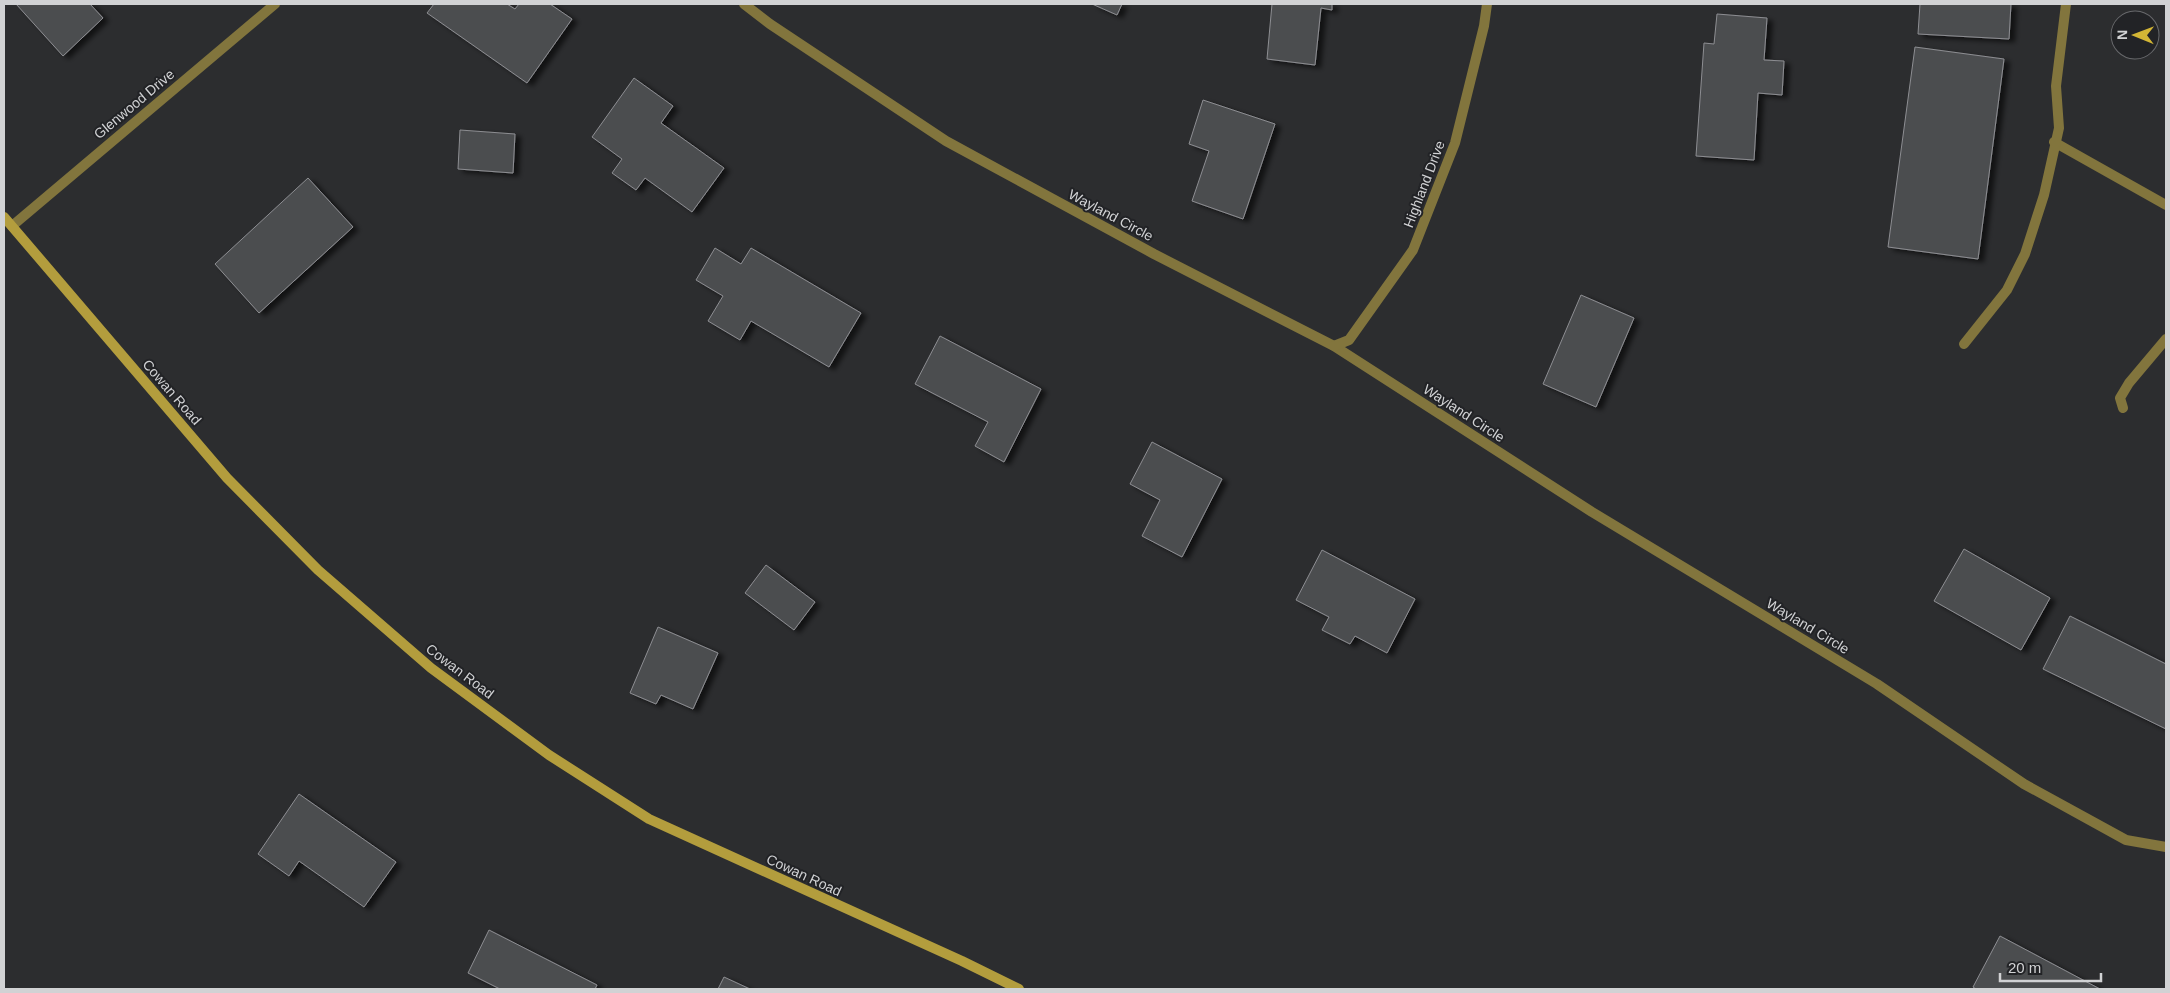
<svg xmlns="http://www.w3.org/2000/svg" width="2170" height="993" font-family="Helvetica,sans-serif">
  <defs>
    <filter id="shadow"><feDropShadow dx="5.5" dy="3" stdDeviation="2.5" flood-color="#0009"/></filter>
  </defs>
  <rect width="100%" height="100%" fill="#2c2d2f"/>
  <g fill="#4c4d50" stroke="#8d8e92" filter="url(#shadow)">
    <polygon points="16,4 90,4 103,18 63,56"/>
    <polygon points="434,4 507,4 515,9 519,4 550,4 572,19 527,83 427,13"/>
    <polygon points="1092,4 1122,4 1117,15"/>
    <polygon points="1272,4 1332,4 1332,10 1321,8 1315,65 1267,59"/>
    <polygon points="1920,4 2011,4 2009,39 1918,34"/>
    <polygon points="1717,14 1767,18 1764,60 1784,61 1782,95 1758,93 1754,160 1696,156 1704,43 1714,44"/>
    <polygon points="1915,47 2004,59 1978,259 1888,247"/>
    <polygon points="634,78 673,106 661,123 724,168 692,212 645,178 636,190 612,173 622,159 592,137"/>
    <polygon points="1203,100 1275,124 1243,219 1192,201 1209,151 1189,144"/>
    <polygon points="460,130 515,134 513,173 458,169"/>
    <polygon points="308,178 353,227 259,313 215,264"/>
    <polygon points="715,248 741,264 751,248 861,313 829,367 751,321 740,340 708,321 723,296 696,280"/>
    <polygon points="1581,295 1634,318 1596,407 1543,384"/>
    <polygon points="940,336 1041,389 1004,462 975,446 988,422 915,384"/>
    <polygon points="1152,442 1222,479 1182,557 1142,536 1160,500 1130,484"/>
    <polygon points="1964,549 2050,598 2021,650 1934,601"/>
    <polygon points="1322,550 1415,599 1387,653 1355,636 1350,644 1322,630 1329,617 1296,600"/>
    <polygon points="766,565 815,602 794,630 745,593"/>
    <polygon points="2070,616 2166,664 2166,729 2043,669"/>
    <polygon points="658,627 718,653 693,709 661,695 656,704 630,693"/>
    <polygon points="299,794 396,862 364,907 299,861 289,876 258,854"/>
    <polygon points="489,930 597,985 595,989 500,989 468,973"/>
    <polygon points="2000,936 2100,989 1976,989 1973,987"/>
    <polygon points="724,977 750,989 718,989"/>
  </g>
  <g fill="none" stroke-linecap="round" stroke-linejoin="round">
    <g stroke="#82753d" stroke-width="10">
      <polyline points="744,4 770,24 946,141 1154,254 1334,346 1592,512 1877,684 2024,784 2126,840 2166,847"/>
      <polyline points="2054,142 2166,205"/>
      <polyline points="12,226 275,4"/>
      <polyline points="1964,344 2007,290 2025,254 2044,195 2059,128 2056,86 2066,4"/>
      <polyline points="1334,346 1349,340 1413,250 1455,143 1484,26 1487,4"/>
      <polyline points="2123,408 2120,398 2129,383 2166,339"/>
    </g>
    <polyline stroke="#b39d3d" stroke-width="10" points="4,217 227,478 318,570 431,668 549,755 649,819 962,961 1019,989"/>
  </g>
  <g text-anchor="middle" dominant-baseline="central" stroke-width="4" stroke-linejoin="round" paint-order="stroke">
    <g font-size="14" fill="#d1d2d4" stroke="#222326">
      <text transform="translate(134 104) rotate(-40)">Glenwood Drive</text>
      <text transform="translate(1424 184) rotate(-69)">Highland Drive</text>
      <text transform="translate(1111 215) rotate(28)">Wayland Circle</text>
      <text transform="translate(172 392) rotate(49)">Cowan Road</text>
      <text transform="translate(1464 413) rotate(33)">Wayland Circle</text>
      <text transform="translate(1808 626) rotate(31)">Wayland Circle</text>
      <text transform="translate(460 671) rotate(37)">Cowan Road</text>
      <text transform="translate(804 875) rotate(25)">Cowan Road</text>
    </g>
  </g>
  <rect width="2170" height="993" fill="none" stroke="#d1d2d4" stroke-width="10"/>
  <g transform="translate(2135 35) rotate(271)"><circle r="24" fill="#222326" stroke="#68696c"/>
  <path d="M0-4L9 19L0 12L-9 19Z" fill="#d3b635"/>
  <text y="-8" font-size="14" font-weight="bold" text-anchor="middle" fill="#d1d2d4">N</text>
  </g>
  <path d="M2000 973v8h101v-8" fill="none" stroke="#d1d2d4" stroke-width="2.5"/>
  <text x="2008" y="973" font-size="15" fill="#d1d2d4" stroke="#222326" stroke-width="4" paint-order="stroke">20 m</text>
</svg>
